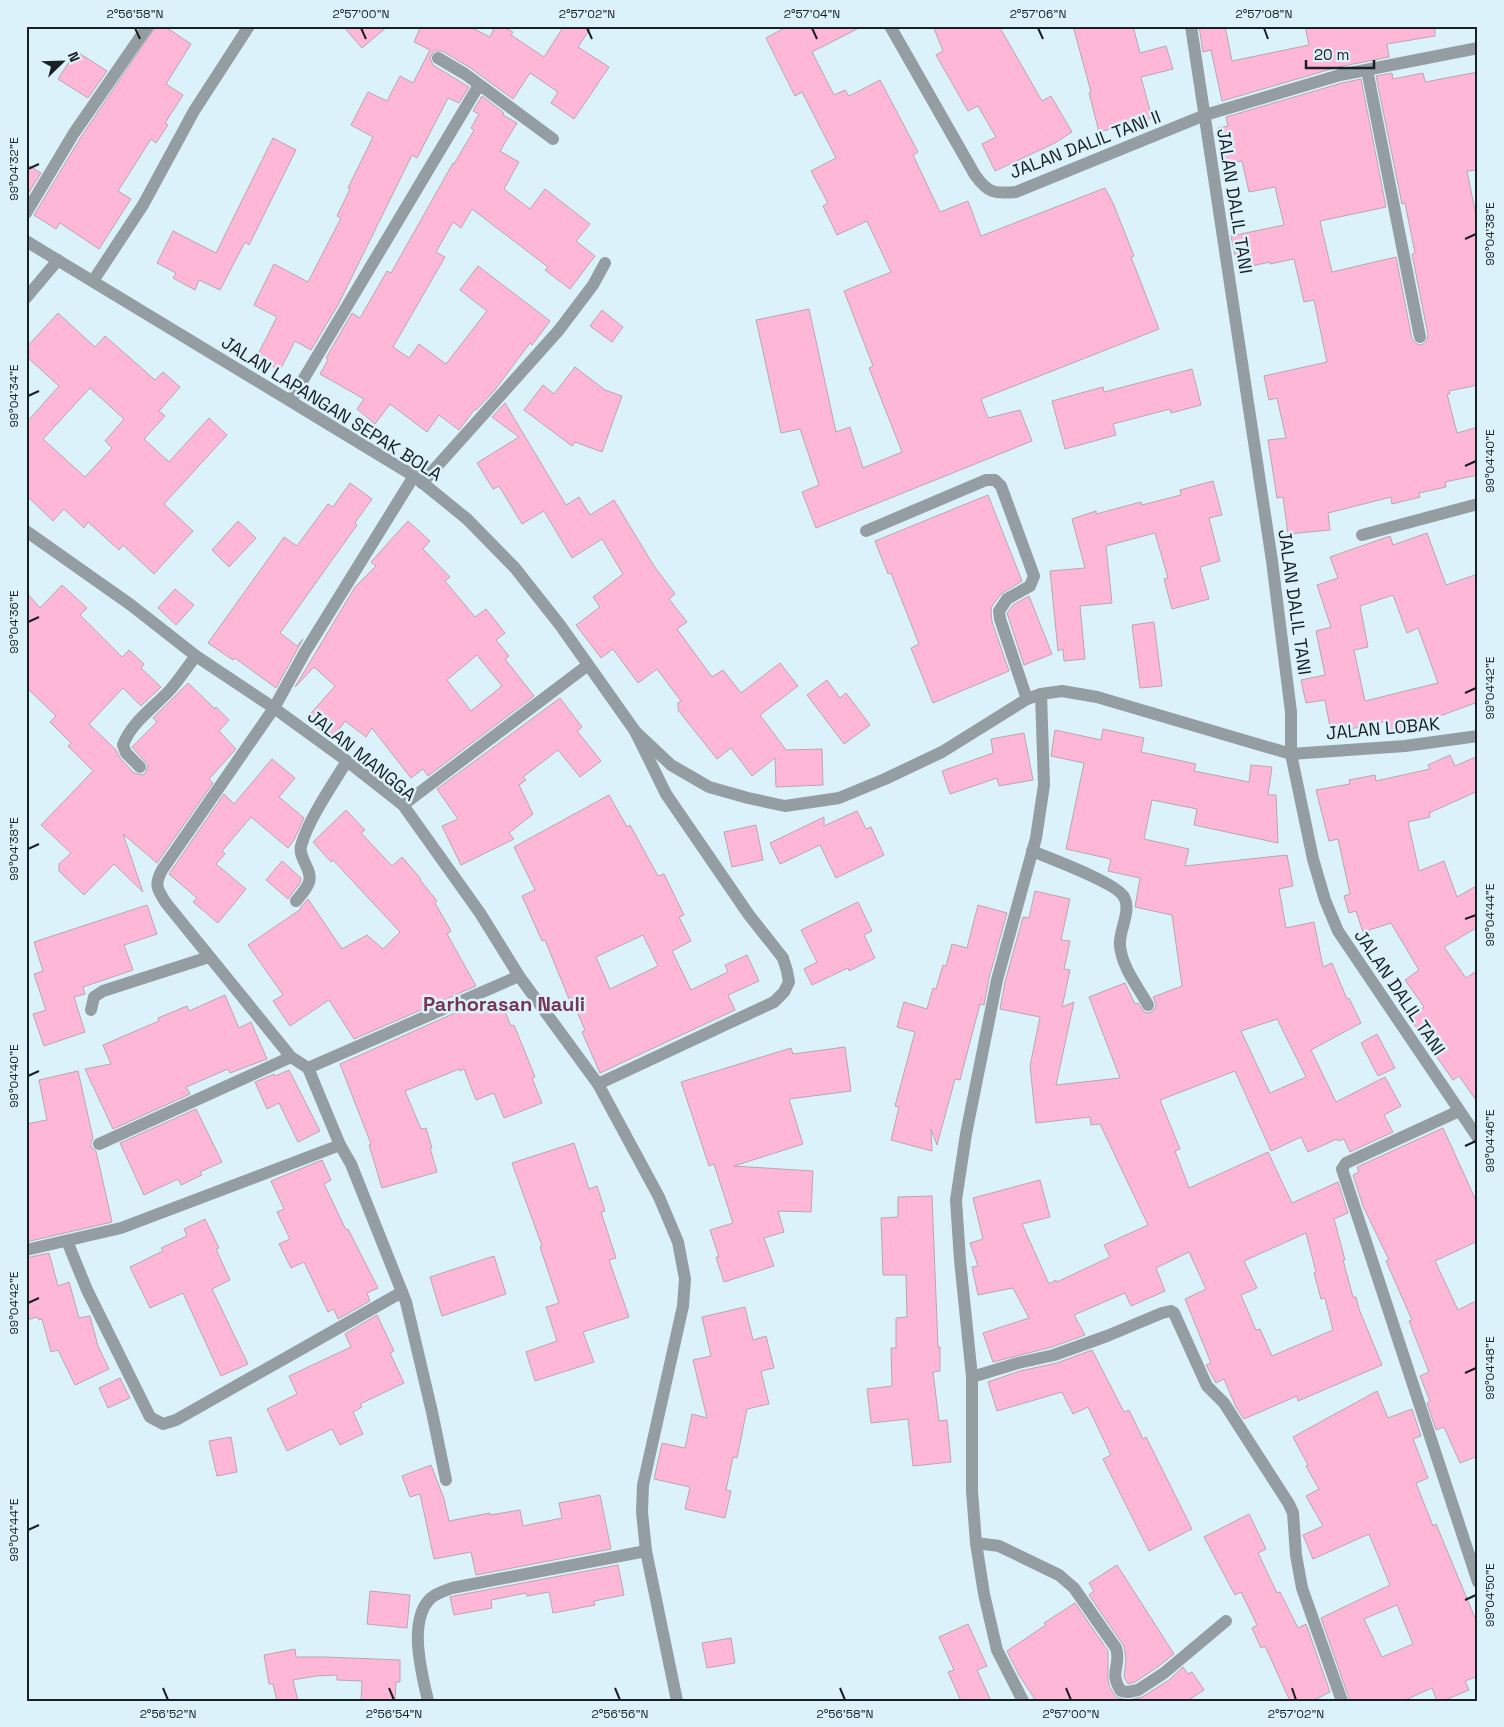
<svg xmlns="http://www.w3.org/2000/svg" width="1504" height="1727" font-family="'Space Grotesk',sans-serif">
  <rect width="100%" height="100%" fill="#dcf2fb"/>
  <g fill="#feb7d7" stroke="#baa6ae" fill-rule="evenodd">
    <polygon points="156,26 164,26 191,44 166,84 183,95 165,123 168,125 156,143 151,139 118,191 131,199 99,249 60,223 56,229 34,215 81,137"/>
    <polygon points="343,26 388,26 362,48"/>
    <polygon points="421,26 468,26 490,37 495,26 502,26 513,32 511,35 544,57 564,26 592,26 578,47 609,67 574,119 551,103 558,92 530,73 513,99 469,67 442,51 434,51 430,58 433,65 469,87 459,103 448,98 417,158 412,155 338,305 311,350 295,341 280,370 256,358 277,317 254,305 274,264 308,282 341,218 337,216 350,189 348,188 373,137 351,125 368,92 387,101 400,76 413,83 430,50 414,42"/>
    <polygon points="788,26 863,26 812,52 834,95 845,90 849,96 880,80 918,152 913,155 940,212 968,201 981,236 1105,188 1113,203 1134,256 1131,257 1159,329 981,399 988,418 1020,410 1032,441 816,528 802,492 819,485 800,429 781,433 756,320 809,309 836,432 850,427 863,468 902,452 869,368 873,366 844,291 891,272 867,221 837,235 823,206 828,203 811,171 836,158 802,92 795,96 766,38"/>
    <polygon points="933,26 999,26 1042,101 1051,96 1072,132 1055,143 995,171 982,144 996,137 978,106 968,111 936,55 943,51"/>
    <polygon points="1073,26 1133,26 1140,53 1166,46 1173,69 1141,77 1152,118 1099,132 1089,93 1091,92"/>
    <polygon points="1199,26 1225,26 1232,61 1309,45 1305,26 1435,26 1435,36 1387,44 1389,57 1338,67 1222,101 1211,50 1203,52"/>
    <polygon points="76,51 107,71 88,98 58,79"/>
    <polygon points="1478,72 1478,170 1467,171 1478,225 1478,385 1449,391 1450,394 1447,394 1457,433 1478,427 1478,475 1445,482 1446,487 1419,493 1420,497 1392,504 1391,497 1328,513 1330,530 1288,534 1283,497 1277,498 1268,440 1286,438 1277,398 1269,400 1264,376 1327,362 1314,300 1304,302 1294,259 1270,264 1270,262 1238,269 1231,236 1284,225 1275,187 1249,192 1242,161 1226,164 1218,128 1228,126 1226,117 1342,83 1361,79 1386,207 1320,221 1332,272 1396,257 1412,339 1417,344 1422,345 1427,340 1428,335 1412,254 1415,253 1405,203 1402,204 1376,76 1392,73 1393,79 1423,73 1425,82"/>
    <polygon points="482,96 504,113 503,115 517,123 500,151 519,162 504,189 530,209 545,189 590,224 576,241 595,256 570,289 545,270 548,267 472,209 461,228 453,222 436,252 445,257 393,347 409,358 419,344 446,364 487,311 460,290 478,266 550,321 532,345 530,343 494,391 476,410 475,409 459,430 439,415 427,432 390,404 375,424 357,409 364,399 320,374 328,360 326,358 352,313 360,318 387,271 391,273 453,163 454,164 474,130 471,128 479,114 473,111"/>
    <polygon points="273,138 296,150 249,245 245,242 220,290 199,280 195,290 173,278 176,273 157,263 173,231 216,253"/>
    <polygon points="26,164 41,173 26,197"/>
    <polygon points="602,310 623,327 612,342 590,326"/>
    <path d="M58,313L95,347L105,336L155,380L163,372L180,387L159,411L165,416L144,439L169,462L209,418L227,435L164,504L193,531L154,574L123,545L119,550L88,522L84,528L64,509L53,521L26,495V423L59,386L26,356V348ZM90,388L124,419L105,441L112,448L85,477L43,439Z"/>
    <polygon points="575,367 605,390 622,396 602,452 575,442 572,446 524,410 543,385 554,394"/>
    <polygon points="1192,369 1201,405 1171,413 1170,409 1113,424 1116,435 1065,449 1052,401 1103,387 1104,392"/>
    <polygon points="505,403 566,505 579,497 590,515 614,500 654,566 675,594 669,599 687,622 677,629 712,677 723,670 741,693 780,663 798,686 760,715 786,750 822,749 823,785 776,787 775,758 752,776 731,748 717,759 678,710 678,703 681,701 657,669 638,683 613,649 601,658 576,625 600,607 593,597 623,574 602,539 572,558 544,511 522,524 499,486 493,489 477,463 519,437 492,417"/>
    <polygon points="1213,481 1222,515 1209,518 1220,561 1200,567 1209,599 1172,609 1164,579 1168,578 1155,533 1106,546 1112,603 1080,606 1085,659 1064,661 1063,649 1058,651 1050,571 1085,568 1072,519 1096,511 1096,514 1141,502 1142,505 1181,495 1180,490"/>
    <polygon points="350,483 372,499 355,523 357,525 280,633 297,646 303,639 276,688 235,658 233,660 208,643 284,537 297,546 328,504 333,507"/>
    <polygon points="988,495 1022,581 1001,594 992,606 991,611 992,622 1009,671 933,703 911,648 919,644 891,573 888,574 875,541"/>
    <polygon points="238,521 256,538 229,567 212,550"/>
    <path d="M408,521L430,541L423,549L450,577L445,581L475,617L486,609L505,633L496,640L509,656L505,659L534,696L428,776L423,769L411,778L372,728L366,737L345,721L332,739L306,719L335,686L314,667L295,687L355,587L376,566L371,562ZM477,655L502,686L471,711L447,680Z"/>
    <path d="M1427,533L1446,585L1478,574V702L1418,724L1419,729L1391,735L1388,721L1331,733L1325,700L1306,703L1301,680L1325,675L1316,631L1331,627L1317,585L1338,578L1330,557L1390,536L1393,545ZM1393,595L1407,633L1418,628L1438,683L1365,701L1354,650L1368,647L1360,606Z"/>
    <polygon points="62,585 87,608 80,615 122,657 129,650 144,664 141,668 161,687 141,706 123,688 89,724 116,750 120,758 134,773 143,775 146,772 148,765 132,747 157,722 153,718 188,683 215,709 216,707 229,720 219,731 236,749 209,779 213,783 157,863 123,834 143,892 114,864 84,895 59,871 59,864 71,853 41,825 93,771 68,746 71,743 50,722 56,716 26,687 26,592 40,608"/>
    <polygon points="175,589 194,605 176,625 158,608"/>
    <polygon points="1029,596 1052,654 1024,665 1007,613 1013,605"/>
    <polygon points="1154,622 1162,686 1140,688 1132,625"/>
    <polygon points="827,680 840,698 846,693 870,725 844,744 807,695"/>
    <polygon points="560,698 582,727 577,731 601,761 580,777 558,750 523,777 526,780 519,785 533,814 509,833 514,839 461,865 442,826 458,819 437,789"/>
    <path d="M1103,729L1144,738L1141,752L1196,764L1194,771L1249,782L1251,765L1272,767L1268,795H1276L1278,843L1194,825L1197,809L1152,800L1144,839L1189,849L1185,866L1287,855L1293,886L1279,889L1286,928L1314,922L1323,967L1332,963L1347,999L1349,998L1361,1023L1311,1050L1336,1102L1385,1077L1401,1106L1384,1115L1393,1132L1350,1152L1344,1139L1338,1141L1337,1139L1308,1152L1301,1137L1271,1151L1235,1071L1160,1100L1180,1149L1175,1151L1189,1188L1268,1152L1292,1203L1338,1182L1348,1213L1334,1219L1345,1260H1343L1353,1297H1356L1359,1309L1382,1365L1298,1401L1297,1396L1244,1419L1236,1407L1224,1379L1216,1383L1206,1365L1211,1363L1185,1299L1206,1289L1189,1252L1156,1268L1165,1291L1131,1306L1125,1293L1074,1315L1085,1335L1052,1347L993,1362L983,1333L1029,1318L1013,1288L978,1295L972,1267L978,1266L970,1243L983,1239L973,1198L1040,1180L1050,1217L1022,1224L1049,1284L1056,1280L1057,1282L1110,1257L1104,1245L1148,1225L1100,1124L1091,1125L1090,1117L1036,1123L1030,1066L1040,1017L1000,1009L1005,982L1023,917L1029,918L1035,891L1070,899L1061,940L1070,941L1064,969L1070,970L1062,1007L1074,1002L1056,1085L1120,1078L1089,997L1125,983L1135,1004L1138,1003L1144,1012L1149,1013L1155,1009L1156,1004L1153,997L1182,986L1172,915L1135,907L1140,878L1108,871L1111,859L1066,849L1084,763L1051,756L1055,730L1101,740ZM1277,1019L1306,1077L1270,1093L1241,1031ZM1306,1233L1316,1272L1314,1273L1321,1299L1325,1298L1333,1330L1272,1356L1260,1329L1256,1330L1241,1295L1257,1288L1244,1261Z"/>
    <polygon points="1024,733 1033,780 999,786 997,778 950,794 942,771 993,753 991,739"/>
    <polygon points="1450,755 1455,766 1478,756 1478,791 1429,813 1430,817 1408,822 1419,871 1444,861 1457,897 1478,885 1478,927 1444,947 1466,978 1478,970 1478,1103 1459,1076 1453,1080 1409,1017 1424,1007 1405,980 1419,970 1391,923 1363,932 1356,911 1349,913 1344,896 1350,894 1338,839 1329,841 1316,790 1350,784 1349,780 1375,775 1376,781 1430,769 1428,765"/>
    <polygon points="272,759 295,778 279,797 304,818 294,840 288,848 251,817 222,851 225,854 216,864 246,889 218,923 193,902 197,898 169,874 224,794 234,804"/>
    <path d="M609,795L627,827L630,825L658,876L664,874L684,915L679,917L691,941L672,951L691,990L728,972L725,965L747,955L759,981L728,995L735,1010L600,1073L582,1032L585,1030L571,998L569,999L545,940L542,941L522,896L535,890L514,847ZM643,935L658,966L610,989L596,957Z"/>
    <polygon points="346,810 365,830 361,833 392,866 402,857 421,879 420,880 437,901 435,903 451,931 447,934 476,986 354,1039 329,1000 290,1026 273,1001 283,995 248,945 301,909 300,908 308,899 342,949 367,935 383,949 400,932 333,860 331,862 313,842"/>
    <polygon points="857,811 866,829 871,827 884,855 836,878 820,845 780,864 770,843 824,817 824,826"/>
    <polygon points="756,825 763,860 732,867 724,832"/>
    <polygon points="282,861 301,878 300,883 288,899 266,880"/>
    <polygon points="858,902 872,931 864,935 875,958 849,971 848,968 812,985 804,969 817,962 801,930"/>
    <polygon points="147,905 157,934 124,945 133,970 83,987 85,994 74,997 85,1032 44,1046 33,1014 46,1010 34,974 43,971 34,942"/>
    <polygon points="978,905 1007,913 989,978 984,1005 980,1004 960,1080 955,1079 937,1145 931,1129 932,1151 891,1140 899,1107 895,1106 915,1032 897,1027 904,1002 927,1009 933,988 936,989 943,965 946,966 952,944 967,948"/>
    <polygon points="225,995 239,1028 251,1022 267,1059 230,1073 228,1069 186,1087 190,1094 113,1129 85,1069 111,1064 103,1045 159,1021 158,1018 187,1006 189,1011"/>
    <polygon points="484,1000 487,1006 500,1000 511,1026 514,1025 525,1052 535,1077 532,1078 542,1103 504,1118 494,1093 476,1100 464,1069 460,1071 459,1069 405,1091 421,1129 426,1128 432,1148 430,1148 437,1172 382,1188 369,1145 371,1144 340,1064"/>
    <polygon points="1377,1034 1395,1068 1378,1076 1361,1043"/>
    <polygon points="845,1047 851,1091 789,1099 803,1144 734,1166 813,1171 811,1212 778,1211 784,1232 764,1238 774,1266 724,1282 716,1257 719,1257 710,1230 733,1223 714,1164 709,1166 681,1082 791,1048 793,1054"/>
    <polygon points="289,1070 320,1131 298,1142 279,1103 267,1109 255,1082 274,1074 275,1076"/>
    <polygon points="78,1071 93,1138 91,1143 91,1147 96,1151 112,1222 26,1242 26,1124 47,1120 39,1080"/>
    <polygon points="196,1109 222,1162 200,1172 202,1175 181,1185 178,1179 144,1195 120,1143"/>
    <polygon points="1443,1128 1478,1205 1478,1241 1435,1261 1458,1310 1478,1300 1478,1456 1460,1463 1444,1427 1436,1430 1427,1403 1430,1401 1420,1376 1429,1372 1409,1321 1412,1320 1386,1261 1389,1260 1363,1206 1353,1175 1359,1172 1357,1167"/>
    <polygon points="574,1143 589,1189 597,1186 605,1211 601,1212 616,1258 609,1260 629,1317 583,1332 594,1362 535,1381 526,1352 557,1341 546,1307 559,1303 540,1247 542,1246 512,1163"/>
    <polygon points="322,1160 331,1180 324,1184 346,1230 348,1229 378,1288 367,1293 370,1301 338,1319 334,1309 328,1312 304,1262 291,1268 279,1244 290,1239 277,1212 284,1209 271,1181"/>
    <polygon points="932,1196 938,1347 940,1347 940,1371 933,1372 939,1421 947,1420 951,1462 913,1466 908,1419 871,1423 867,1389 892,1386 891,1348 896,1348 896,1318 907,1317 906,1275 883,1275 881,1218 898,1217 898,1197"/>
    <polygon points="205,1219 219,1248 216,1249 230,1280 212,1289 248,1364 221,1376 183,1293 150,1308 130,1267 163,1251 161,1248 187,1236 184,1229"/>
    <polygon points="49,1253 58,1286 69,1282 79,1318 90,1316 98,1346 109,1369 75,1385 58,1350 51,1352 42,1319 39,1320 38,1317 26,1320 26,1258"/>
    <polygon points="494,1256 506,1294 442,1316 430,1277"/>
    <polygon points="745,1307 753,1340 766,1336 774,1368 761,1371 769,1404 747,1409 737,1458 733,1457 726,1490 731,1491 725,1518 685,1509 690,1487 654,1479 662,1443 685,1448 692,1414 707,1418 693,1360 711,1356 702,1317"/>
    <polygon points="377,1315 394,1351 390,1353 404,1383 360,1404 362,1407 353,1412 363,1434 340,1445 332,1429 287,1451 267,1409 297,1394 289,1376 351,1347 345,1334"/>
    <polygon points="1092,1350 1124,1412 1129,1410 1143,1439 1146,1437 1192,1529 1149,1551 1103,1459 1111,1455 1088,1407 1073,1414 1062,1392 997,1411 988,1382 1020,1371 1057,1363"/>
    <polygon points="120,1378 130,1398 108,1408 99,1388"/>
    <path d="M1377,1391L1388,1418L1412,1409L1421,1436L1413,1439L1428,1478L1416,1483L1433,1526L1436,1524L1478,1625V1676L1465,1681L1469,1690L1443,1701H1437L1432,1688L1403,1701H1350L1321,1618L1390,1585L1369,1534L1313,1559L1303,1535L1323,1526L1306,1496L1319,1489L1306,1466L1308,1465L1293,1437ZM1397,1605L1413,1644L1382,1657L1364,1619Z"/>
    <polygon points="231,1437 237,1472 217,1476 209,1441"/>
    <polygon points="431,1465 444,1499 449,1521 490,1513 490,1515 520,1510 523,1526 562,1518 559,1503 600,1495 611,1549 476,1575 471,1552 434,1559 420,1494 410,1497 402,1476"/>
    <polygon points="1249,1514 1266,1549 1258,1553 1277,1593 1280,1592 1298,1628 1306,1624 1330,1692 1312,1701 1290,1701 1265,1646 1261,1648 1252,1628 1257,1625 1241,1592 1235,1595 1204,1537"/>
    <polygon points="618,1565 624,1595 594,1601 595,1605 553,1613 549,1592 527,1596 526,1593 491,1600 492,1608 454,1615 450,1597 454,1596"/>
    <polygon points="1117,1565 1174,1654 1159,1666 1135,1682 1128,1684 1124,1677 1126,1659 1124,1646 1089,1595 1094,1591 1089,1583"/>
    <polygon points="370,1591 410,1595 407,1628 367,1624"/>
    <polygon points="1075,1603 1108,1651 1108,1680 1110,1688 1117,1698 1129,1700 1142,1697 1169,1680 1183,1667 1188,1674 1192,1672 1204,1690 1187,1701 1036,1701 1019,1675 1007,1651 1046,1625 1044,1623"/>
    <polygon points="968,1624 987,1666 977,1670 991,1701 961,1701 948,1672 954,1670 939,1637"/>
    <polygon points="731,1638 735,1663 707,1668 702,1643"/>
    <polygon points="295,1649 296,1657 325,1657 400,1660 400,1682 396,1682 395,1701 361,1701 362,1681 337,1680 337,1675 316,1676 293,1680 298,1701 277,1701 273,1684 269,1684 264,1655"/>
  </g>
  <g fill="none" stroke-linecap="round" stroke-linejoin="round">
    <g stroke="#949da1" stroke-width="12">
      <path d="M890,26L975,175C988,193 994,194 1016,192L1205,115L1340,75L1478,48"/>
      <polyline points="438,58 465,74 553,139"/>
      <polyline points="1367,70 1420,337"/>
      <polyline points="26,213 74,133 148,26"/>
      <polyline points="93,281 143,205 194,111 249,26"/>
      <polyline points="26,298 58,260"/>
      <polyline points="291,400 479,85"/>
      <path d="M414,476L305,652L274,708L162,870C154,885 157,889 166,903L291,1057L308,1068L340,1145L351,1164L406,1302L432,1412L446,1480"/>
      <polyline points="422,483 559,330 593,285 605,263"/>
      <polyline points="26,531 131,605 196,656 274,708 347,761 403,805 480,913 519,976 598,1084 659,1197 678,1242 685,1279 683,1306 643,1485 642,1512 646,1551 677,1701"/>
      <polyline points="866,531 986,480 995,480 1001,486 1034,576 1030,586 1007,599 999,611 1000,619 1027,699"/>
      <polyline points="1362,535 1478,504"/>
      <polyline points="1291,754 1313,859 1325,900 1338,931 1478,1138"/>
      <path d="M140,767L126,753L123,745C131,723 153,708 169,691C179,680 187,667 196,656"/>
      <polyline points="403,805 588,665"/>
      <path d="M1032,851C1049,858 1117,883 1124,897C1132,912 1118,931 1120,946C1122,967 1138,987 1148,1005"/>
      <path d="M296,901C300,896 307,889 309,882C313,870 298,858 301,846C308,820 333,784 347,761"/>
      <polyline points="91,1010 94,997 103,991 209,957"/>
      <polyline points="308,1068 519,976"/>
      <polyline points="598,1084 774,1002 784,992 789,982 787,971 783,958 749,915 666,794 635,731"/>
      <polyline points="1459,1111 1346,1163 1342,1169 1478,1582"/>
      <polyline points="99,1144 291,1057"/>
      <polyline points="67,1241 87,1290 150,1417 163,1424 176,1420 402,1292"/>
      <polyline points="26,1250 121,1228 340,1145"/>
      <polyline points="972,1377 1018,1363 1054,1355 1107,1336 1162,1313 1171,1311 1174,1313 1207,1386 1224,1403 1289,1504 1293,1513 1296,1555 1302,1588 1342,1701"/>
      <path d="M976,1543L999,1546L1059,1575L1074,1588L1116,1648C1122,1666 1108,1671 1121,1691L1128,1692L1138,1690L1164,1673L1226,1621"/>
      <path d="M428,1701C422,1674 407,1620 431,1598C437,1593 444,1591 452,1588L646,1551"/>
      <polyline points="1023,1701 997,1650 984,1594 976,1543 972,1491 972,1377 960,1260 956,1200 966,1134 997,980 1036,838 1044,785 1041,694"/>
    </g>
    <g stroke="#949da1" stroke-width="12">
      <polyline points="1191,26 1272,561 1291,712 1291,754"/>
      <polyline points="26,241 414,476 467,519 515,568 560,625 635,731 671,765 709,787 748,798 785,806 839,798 885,779 942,752 1027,699 1041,694 1062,691 1097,697 1291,754 1405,746 1478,736"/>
    </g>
  </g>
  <path fill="none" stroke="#182023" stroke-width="2" d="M135,28L140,39M361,28L366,39M587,28L592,39M812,28L817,39M1038,28L1043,39M1264,28L1268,39M28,169L39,164M1465,239L1476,234M28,396L39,391M1465,466L1476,461M28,622L39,617M1465,693L1476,688M28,849L39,844M1465,919L1476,915M28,1076L39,1071M1465,1146L1476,1141M28,1303L39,1298M1465,1373L1476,1368M28,1530L39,1525M1465,1600L1476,1595M163,1688L168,1700M389,1688L394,1700M615,1688L620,1700M840,1688L845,1700M1066,1688L1071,1700M1292,1688L1296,1700"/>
  <g text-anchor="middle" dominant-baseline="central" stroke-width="5" stroke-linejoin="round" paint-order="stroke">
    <g font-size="18" fill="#182023" stroke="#dcf2fb">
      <text transform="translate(1085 144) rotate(-21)">JALAN DALIL TANI II</text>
      <text transform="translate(1235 201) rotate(81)">JALAN DALIL TANI</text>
      <text transform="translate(332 408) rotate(32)">JALAN LAPANGAN SEPAK BOLA</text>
      <text transform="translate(1295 602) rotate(82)">JALAN DALIL TANI</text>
      <text transform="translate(1383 728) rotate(-5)">JALAN LOBAK</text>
      <text transform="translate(362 755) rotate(39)">JALAN MANGGA</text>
      <text transform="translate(1400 992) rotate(56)">JALAN DALIL TANI</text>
    </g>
    <g font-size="20" font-weight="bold" fill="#763555" stroke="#dcf2fb">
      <text x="504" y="1004">Parhorasan Nauli</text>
    </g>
  </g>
  <rect width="1504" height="1727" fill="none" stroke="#dcf2fb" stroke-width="55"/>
  <g transform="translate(62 62) rotate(67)" stroke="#dcf2fb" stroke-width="4" paint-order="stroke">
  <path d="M0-4L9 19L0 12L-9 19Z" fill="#182023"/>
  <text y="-8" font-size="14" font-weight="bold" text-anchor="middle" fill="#182023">N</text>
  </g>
  <path d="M1306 60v8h68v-8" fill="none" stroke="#182023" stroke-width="2.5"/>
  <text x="1314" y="60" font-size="15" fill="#182023" stroke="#dcf2fb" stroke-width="4" paint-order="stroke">20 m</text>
  <rect x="28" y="28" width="1448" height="1672" fill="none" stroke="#182023" stroke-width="2"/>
  <g font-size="12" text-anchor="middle" fill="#182023">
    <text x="135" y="18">2°56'58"N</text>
    <text x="361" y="18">2°57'00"N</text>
    <text x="587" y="18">2°57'02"N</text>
    <text x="812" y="18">2°57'04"N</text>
    <text x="1038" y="18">2°57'06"N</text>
    <text x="1264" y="18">2°57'08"N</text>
    <text transform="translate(14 169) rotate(-90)" y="4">99°04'32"E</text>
    <text transform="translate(1490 234) rotate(-90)" y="4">99°04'38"E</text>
    <text transform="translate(14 396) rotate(-90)" y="4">99°04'34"E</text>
    <text transform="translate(1490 461) rotate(-90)" y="4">99°04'40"E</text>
    <text transform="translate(14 622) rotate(-90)" y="4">99°04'36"E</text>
    <text transform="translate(1490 688) rotate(-90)" y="4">99°04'42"E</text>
    <text transform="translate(14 849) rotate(-90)" y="4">99°04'38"E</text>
    <text transform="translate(1490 915) rotate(-90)" y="4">99°04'44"E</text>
    <text transform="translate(14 1076) rotate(-90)" y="4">99°04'40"E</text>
    <text transform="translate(1490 1141) rotate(-90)" y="4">99°04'46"E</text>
    <text transform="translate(14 1303) rotate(-90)" y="4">99°04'42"E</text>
    <text transform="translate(1490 1368) rotate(-90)" y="4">99°04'48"E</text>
    <text transform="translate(14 1530) rotate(-90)" y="4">99°04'44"E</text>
    <text transform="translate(1490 1595) rotate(-90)" y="4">99°04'50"E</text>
    <text x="168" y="1718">2°56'52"N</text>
    <text x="394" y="1718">2°56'54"N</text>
    <text x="620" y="1718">2°56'56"N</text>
    <text x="845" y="1718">2°56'58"N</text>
    <text x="1071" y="1718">2°57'00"N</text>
    <text x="1296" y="1718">2°57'02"N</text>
  </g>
</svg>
